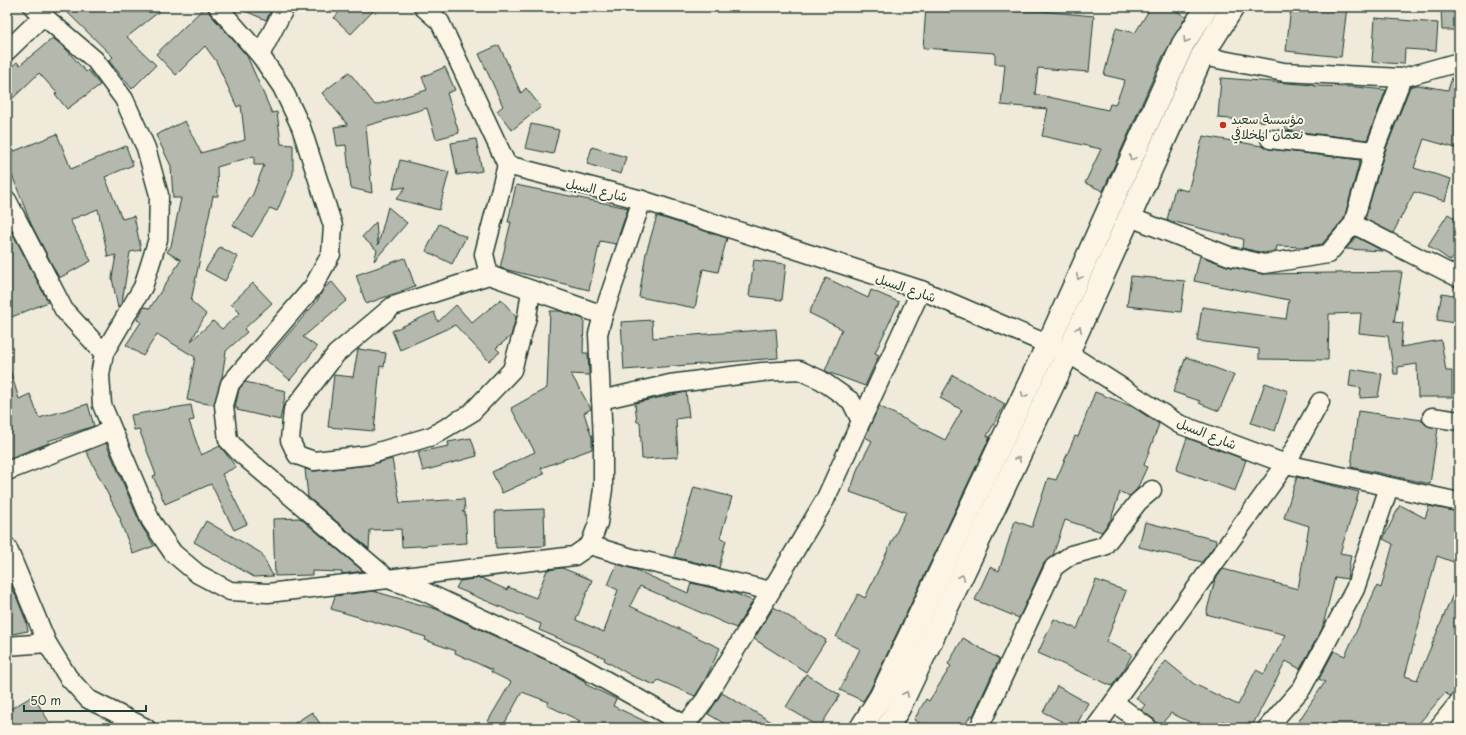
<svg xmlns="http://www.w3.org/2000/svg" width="1466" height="735" font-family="'Playpen Sans','Playpen Sans Arabic',sans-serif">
  <rect width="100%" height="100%" fill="#efeada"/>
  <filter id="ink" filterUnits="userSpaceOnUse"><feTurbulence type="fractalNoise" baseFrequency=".025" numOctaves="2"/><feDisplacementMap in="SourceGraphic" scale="8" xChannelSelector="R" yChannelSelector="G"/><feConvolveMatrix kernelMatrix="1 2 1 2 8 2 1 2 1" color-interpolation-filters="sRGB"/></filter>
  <g filter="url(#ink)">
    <g fill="#b5b9ad" stroke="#1f3d34">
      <polygon points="62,7 165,7 127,37 156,65 132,89 109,61 113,57"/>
      <polygon points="205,7 208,7 210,14 247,56 272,113 277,112 281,144 293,145 293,174 277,211 270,208 252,237 233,225 253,194 264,165 254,165 254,156 217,167 218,196 213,196 191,301 206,314 191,341 213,321 222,329 240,313 231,304 253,283 272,303 244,329 247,332 226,351 222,377 214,405 187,400 195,357 157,334 143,356 126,345 141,322 137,320 144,307 150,308 181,260 167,252 171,246 181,198 173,198 171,166 156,135 185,121 201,153 245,140 241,105 237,107 216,61 205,46 176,75 156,54"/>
      <polygon points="236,7 273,7 266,20"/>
      <polygon points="344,7 377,7 351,34 334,18"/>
      <polygon points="926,7 985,7 984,10 1040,11 1094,16 1089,72 1038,68 1035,94 1108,110 1110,104 1115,105 1125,80 1104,75 1116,28 1135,33 1151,7 1170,7 1186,17 1163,56 1103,191 1085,183 1101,149 1042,136 1048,109 1001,105 1005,64 995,64 995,53 923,48"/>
      <polygon points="1291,7 1347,7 1341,57 1286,51"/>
      <polygon points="1441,7 1459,7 1459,30 1442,30"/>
      <polygon points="1375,18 1438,23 1436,51 1405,49 1404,64 1372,62"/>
      <polygon points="53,38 66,49 86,72 88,70 100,85 67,109 55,94 57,93 39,73 7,104 7,71 17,62 20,65"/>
      <polygon points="499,45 521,93 526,88 541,107 512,130 497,111 503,106 479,54"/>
      <polygon points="445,67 455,90 447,93 459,133 436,139 427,108 366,126 372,193 351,188 346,145 337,146 334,127 348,125 322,93 349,72 375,105 427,90 422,77"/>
      <polygon points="1459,73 1459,149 1424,139 1414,168 1451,179 1445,201 1414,192 1393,233 1365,219 1384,154 1410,87 1417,85 1448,90 1453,75"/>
      <polygon points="1221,78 1314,85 1314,86 1356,87 1386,90 1367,140 1285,130 1285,123 1218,118"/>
      <polygon points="531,124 559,130 553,154 525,148"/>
      <polygon points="57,134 71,169 126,146 133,165 105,177 122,219 134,216 141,250 130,252 122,302 118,308 112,278 116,255 108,257 98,209 70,220 91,261 59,278 31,224 7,162 7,154"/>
      <polygon points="1203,136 1262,146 1269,149 1360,160 1344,219 1322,244 1304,247 1277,246 1276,251 1264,253 1242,248 1243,239 1167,220 1175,188 1188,191"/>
      <polygon points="476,139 482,171 457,175 451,143"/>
      <polygon points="592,147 626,157 621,174 587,164"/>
      <polygon points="400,160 449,172 439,210 396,199 406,187 393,189"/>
      <polygon points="516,185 628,208 616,244 600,241 589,290 500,268 511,222 508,222"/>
      <polygon points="388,207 407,223 374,261 377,250 362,237 376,222 378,245"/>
      <polygon points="1448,214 1459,221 1459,249 1451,261 1428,245"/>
      <polygon points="657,216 727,238 718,272 703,269 695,308 639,297 646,253"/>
      <polygon points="439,224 466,237 452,264 426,251"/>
      <polygon points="12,232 48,302 7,319 7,234"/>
      <polygon points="1356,237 1383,251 1346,249"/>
      <polygon points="220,247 238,257 225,281 205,270"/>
      <polygon points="1200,256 1227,266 1262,274 1402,272 1394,322 1403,323 1401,347 1441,340 1446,371 1452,371 1452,397 1418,397 1417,364 1398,367 1398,374 1394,374 1388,336 1359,333 1361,313 1329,314 1328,360 1259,359 1259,349 1197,341 1202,307 1286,319 1289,300 1194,281"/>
      <polygon points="405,258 415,286 366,304 356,275"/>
      <polygon points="754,260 786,264 782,300 749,296"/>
      <polygon points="1131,276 1185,281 1181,312 1127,306"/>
      <polygon points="826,278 868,298 871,290 899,302 875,353 879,355 865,386 825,371 842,329 809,313"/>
      <polygon points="332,282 347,300 303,337 317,347 290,380 266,360 317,301 324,288"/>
      <polygon points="1442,293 1459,296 1459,324 1437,320"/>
      <polygon points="501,299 516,317 511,336 496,348 500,352 489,361 455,325 400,350 392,331 434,312 438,322 456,305 472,323"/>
      <polygon points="550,311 560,311 584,319 583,353 588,353 589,375 571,374 591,409 584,413 592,438 592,449 541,468 544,474 502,493 492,472 535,452 511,408 547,388"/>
      <polygon points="652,320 653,338 776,329 778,358 624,370 621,322"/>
      <polygon points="358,349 386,353 384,367 380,366 374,431 328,427 334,375 353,377"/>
      <polygon points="1186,357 1234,375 1219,411 1199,403 1200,401 1173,392"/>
      <polygon points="1351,369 1382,374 1378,397 1360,398 1361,388 1349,386"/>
      <polygon points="10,370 19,399 30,394 39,418 88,404 94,426 48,441 49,443 7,459 7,371"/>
      <polygon points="953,375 1005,404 987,436 990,437 870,690 863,701 840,690 860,649 836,637 858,594 865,598 906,512 850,492 858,468 872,441 865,437 879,406 945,440 962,410 940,398"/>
      <polygon points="245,382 286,391 280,420 237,410 238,408 235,408 239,389"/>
      <polygon points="1265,383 1288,391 1275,431 1251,423"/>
      <polygon points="686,392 689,417 676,419 678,457 642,459 640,422 637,422 635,403"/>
      <polygon points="1095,392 1133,407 1159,424 1144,465 1147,467 1137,489 1130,496 1120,492 1111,519 1102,532 1065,520 1053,555 1044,563 1019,618 975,600 990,567 999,571 1015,521 1032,527 1048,478 1056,480 1075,436 1078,437"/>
      <polygon points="191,405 194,420 189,421 201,455 220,446 236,467 222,474 247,524 234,530 211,484 165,504 153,476 156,475 139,429 134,430 131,415"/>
      <polygon points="1358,411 1422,420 1426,425 1438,428 1430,484 1351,467"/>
      <polygon points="471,438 477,456 423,471 418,452 449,446 448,442"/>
      <polygon points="1187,438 1246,460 1235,491 1176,470"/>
      <polygon points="106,443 141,525 154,546 133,554 120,521 121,520 86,451"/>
      <polygon points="392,459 400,503 464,499 465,510 462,512 465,512 467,543 402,547 401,529 370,530 369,549 308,497 305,469 315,471 369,465"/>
      <polygon points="1297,477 1359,492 1340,553 1351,555 1347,579 1335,577 1322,629 1300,669 1286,661 1251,728 1236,728 1223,721 1219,728 1202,728 1171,713 1158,728 1155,720 1141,710 1145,705 1136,698 1166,661 1194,684 1238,705 1256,670 1264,674 1286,635 1206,614 1215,580 1223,569 1298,589 1309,526 1284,518"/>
      <polygon points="694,487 732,497 720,538 726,540 719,568 674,557"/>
      <polygon points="1400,505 1425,518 1429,506 1459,512 1459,564 1437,556 1405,676 1417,680 1459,580 1459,686 1456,692 1450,696 1445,693 1415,728 1294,728 1325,682 1319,679 1334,651 1345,656 1377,586 1381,588 1393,544 1383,539"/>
      <polygon points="544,509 545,546 496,548 495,511"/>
      <polygon points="300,518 363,571 342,574 342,572 312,571 312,575 275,576 273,519"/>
      <polygon points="206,521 261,553 273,576 254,577 194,542"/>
      <polygon points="1145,522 1216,540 1215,545 1202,562 1139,547"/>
      <polygon points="617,564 636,570 688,593 691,583 734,593 753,601 736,628 640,586 630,606 720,648 705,680 695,696 658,680 655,685 632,676 604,660 605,658 539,630 541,624 456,588 460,581 481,578 507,590 508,587 536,598 547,570 562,568 592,580 576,620 604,632 618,590 608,585"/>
      <polygon points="1096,580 1126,591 1106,642 1132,654 1125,668 1112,686 1038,653 1054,619 1077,629"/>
      <polygon points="12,586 26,621 28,631 7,635 7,587"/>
      <polygon points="373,591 436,609 561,667 586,682 585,684 616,699 613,706 659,728 576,728 580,721 547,705 549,702 522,692 502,728 484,728 511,682 491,672 492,670 455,653 456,651 425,640 426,637 331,609 335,596"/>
      <polygon points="774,607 826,640 806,672 754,639"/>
      <polygon points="963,638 999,659 973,716 971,715 963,728 928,728 914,720 926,699 929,701 951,666 948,664"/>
      <polygon points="806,674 840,695 820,727 786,707"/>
      <polygon points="1057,686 1088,703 1075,728 1043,712"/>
      <polygon points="722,693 782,728 732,728 708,714"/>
      <polygon points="33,696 53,728 11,728 7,722 7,711"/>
      <polygon points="312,712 323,728 287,728"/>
    </g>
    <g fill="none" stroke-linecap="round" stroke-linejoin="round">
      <defs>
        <g id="street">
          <polyline points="33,7 95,60 124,99 146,148 159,195 158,239 143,287 104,353 100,375 102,405 151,521 173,553 198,574 230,591 268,593 388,579 423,591 566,658 685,725"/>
          <polyline points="218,7 260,55 282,87 301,127 333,226 331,254 313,287 230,384 224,405 228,440 239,452 388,579 574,556 590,545 598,523 603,489 603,441 598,334 603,315 642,200"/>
          <polyline points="423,7 440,22 507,165 642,200 921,290 1068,353 1179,424 1286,464 1459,502"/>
          <polyline points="7,51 43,16"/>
          <polyline points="260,55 285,7"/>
          <polyline points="1202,56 1284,72 1402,78 1459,62"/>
          <polyline points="1270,139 1374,151"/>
          <polyline points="507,165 484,254 489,275 603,315"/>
          <polyline points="7,200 64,310 104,353"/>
          <polyline points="1130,217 1229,256 1264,264 1328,254 1353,224 1374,151 1402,78"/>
          <polyline points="1353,224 1459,278"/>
          <polyline points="489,275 393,306 336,354 293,410 290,440 297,455 314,461 368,455 432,436 471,413 512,370 527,317 531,290"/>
          <polyline points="601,400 670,384 762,372 799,370 821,380 851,401 861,421"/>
          <polyline points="1432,417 1459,421"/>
          <polyline points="7,471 112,430"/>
          <polyline points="590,545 632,558 771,591 705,700 683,728"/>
          <polyline points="7,547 47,643 68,677 88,699 146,728"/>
          <polyline points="771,591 825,500 921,290"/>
          <polyline points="7,646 47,643"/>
          <polyline points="1114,702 1148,728"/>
          <polyline points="979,728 1054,567 1071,555 1104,546 1138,502 1152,490"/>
          <polyline points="1095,728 1286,464 1320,402"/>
          <polyline points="1267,728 1302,688 1355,589 1389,487"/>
          <polyline points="1438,728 1459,702"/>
        </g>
        <g id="secondary">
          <polyline points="861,728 881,696 1048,344 1183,44 1207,7"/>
          <polyline points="887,728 899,708 1068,353 1202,56 1233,7"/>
        </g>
      </defs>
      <use href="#street" stroke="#1f3d34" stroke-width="21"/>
      <use href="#secondary" stroke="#1f3d34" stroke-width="25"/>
      <use href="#street" stroke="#fcf5e5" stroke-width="18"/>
      <use href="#secondary" stroke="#fcf5e5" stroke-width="22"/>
    </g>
    <defs><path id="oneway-chevron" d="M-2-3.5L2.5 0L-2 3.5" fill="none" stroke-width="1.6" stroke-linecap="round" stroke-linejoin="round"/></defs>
    <g stroke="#8e998c">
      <use href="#oneway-chevron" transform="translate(1186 40) rotate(121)"/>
      <use href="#oneway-chevron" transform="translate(1132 158) rotate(114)"/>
      <use href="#oneway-chevron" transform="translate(1079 277) rotate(114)"/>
      <use href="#oneway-chevron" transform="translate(1079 329) rotate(-66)"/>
      <use href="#oneway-chevron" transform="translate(1024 395) rotate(115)"/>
      <use href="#oneway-chevron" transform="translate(1018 459) rotate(-65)"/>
      <use href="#oneway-chevron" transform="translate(962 577) rotate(-65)"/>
      <use href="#oneway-chevron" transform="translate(906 694) rotate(-65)"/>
    </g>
  </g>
  <circle fill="#c8321e" stroke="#fcf5e5" stroke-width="1.5" cx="1223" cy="125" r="4"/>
  <g text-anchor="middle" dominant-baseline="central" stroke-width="4" stroke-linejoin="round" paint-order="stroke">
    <g font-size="13" fill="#1f3d34" stroke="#fcf5e5" text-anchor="start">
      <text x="1231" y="118">مؤسسة سعيد<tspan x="1231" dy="15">نعمان المخلافي</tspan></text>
    </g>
    <g font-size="13" fill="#1f3d34" stroke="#fcf5e5">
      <text transform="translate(597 189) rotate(14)">شارع السبل</text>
      <text transform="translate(906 287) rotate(19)">شارع السبل</text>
      <text transform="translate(1207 433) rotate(22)">شارع السبل</text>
    </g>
  </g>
  <rect width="1466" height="735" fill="none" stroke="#fcf5e5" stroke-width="24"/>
  <rect x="12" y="12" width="1442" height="711" fill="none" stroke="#1f3d34" stroke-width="1.5" filter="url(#ink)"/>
  <path d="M24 705v6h122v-6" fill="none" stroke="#1f3d34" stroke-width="2"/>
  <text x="30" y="705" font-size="12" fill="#1f3d34" stroke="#fcf5e5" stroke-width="3" paint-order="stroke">50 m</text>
</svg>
